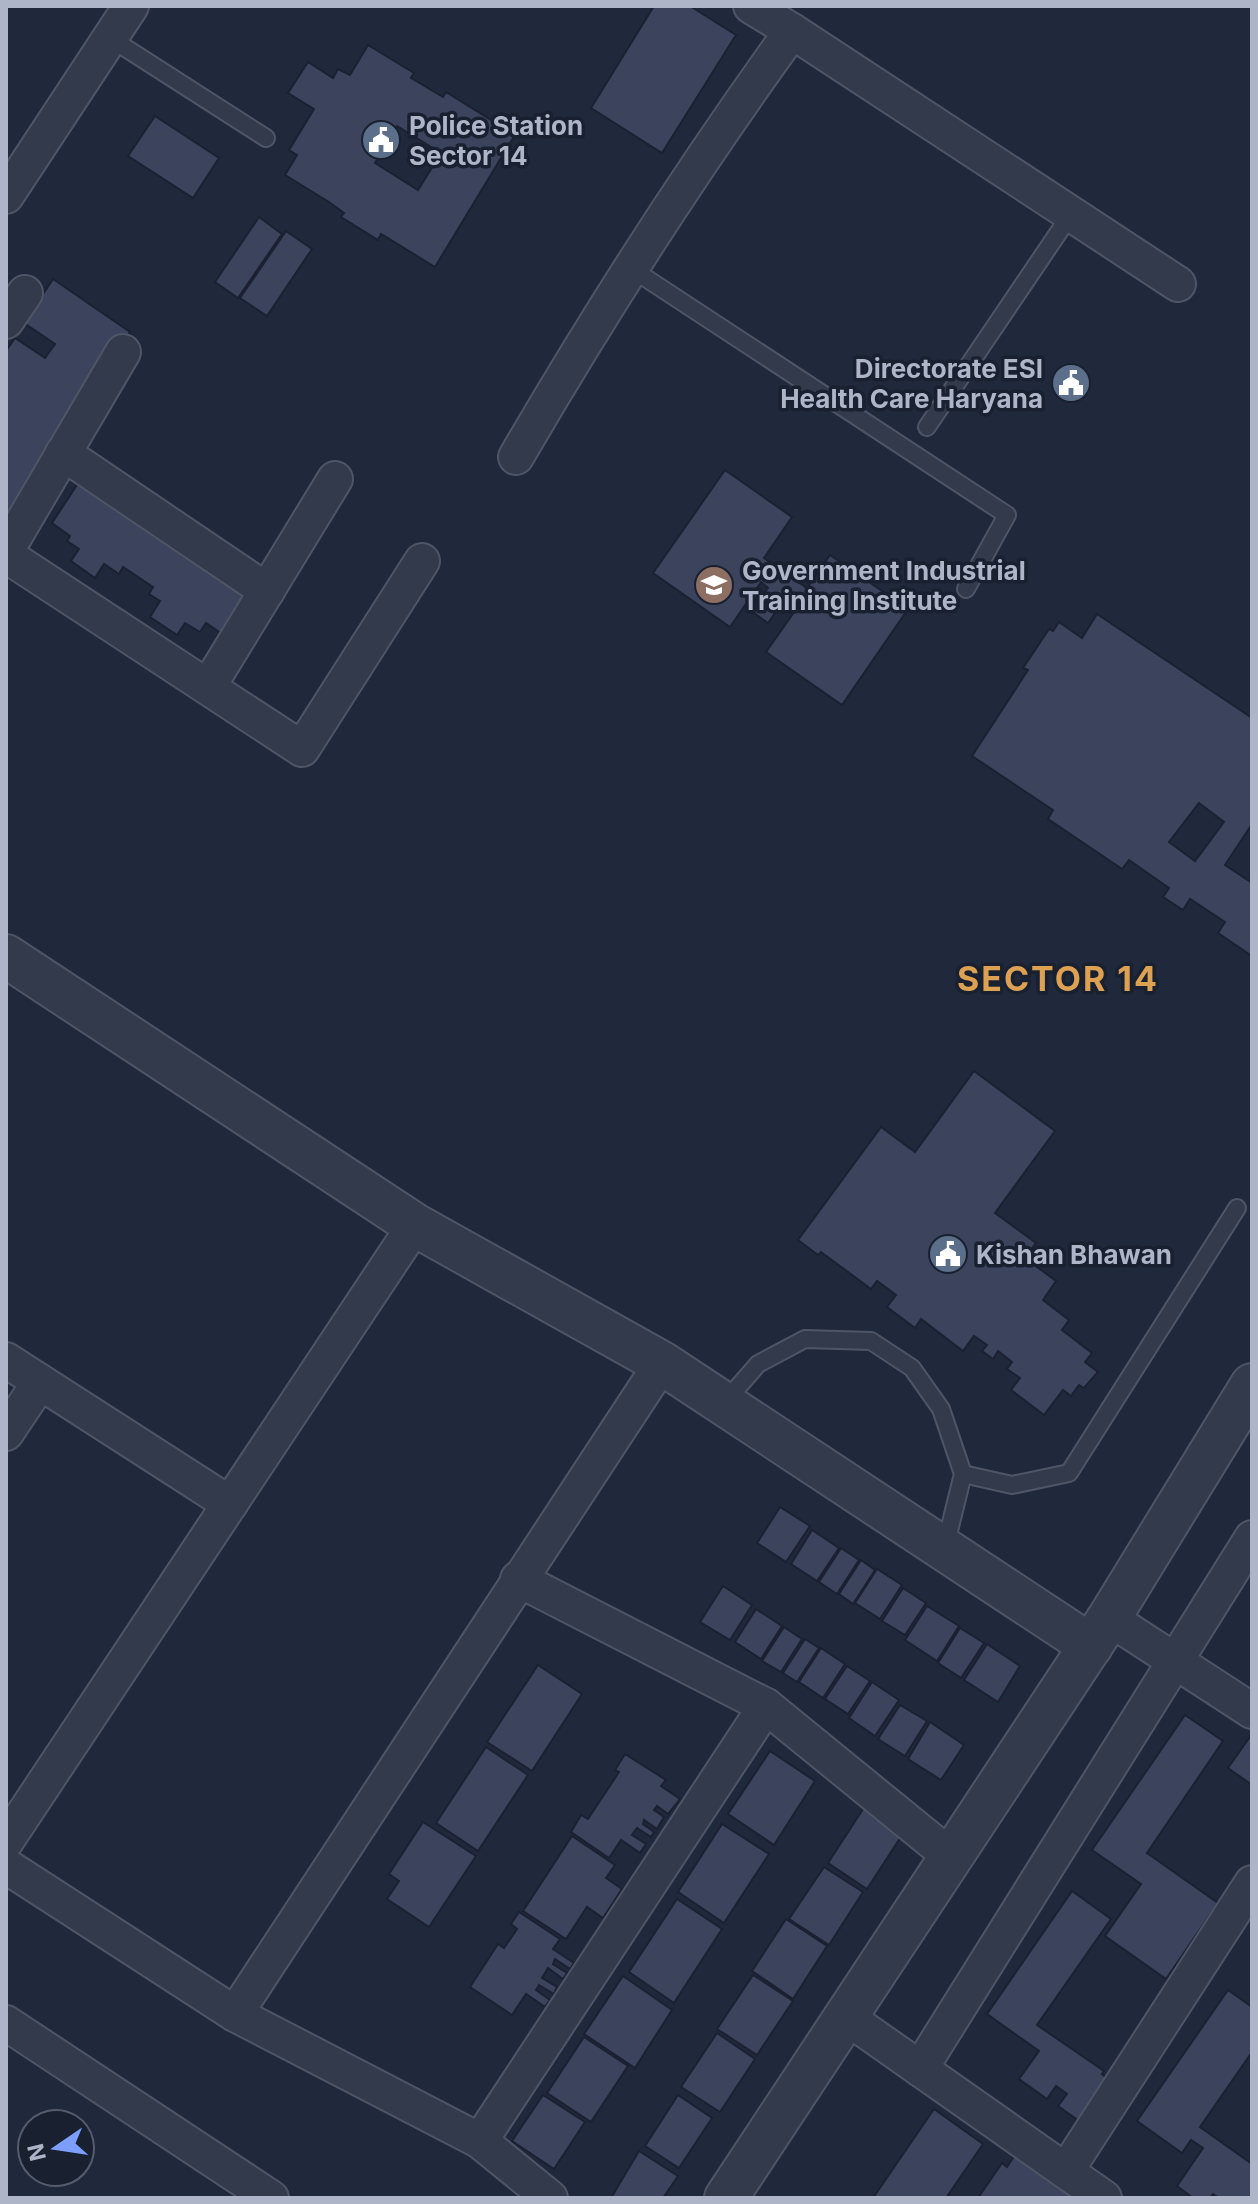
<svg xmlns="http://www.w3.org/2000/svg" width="1258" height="2204" font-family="Inter,sans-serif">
  <rect width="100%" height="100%" fill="#20283b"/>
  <g fill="#3b445c" stroke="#1b2132" stroke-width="2" fill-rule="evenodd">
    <polygon points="654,6 690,6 736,35 662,153 591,108"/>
    <path d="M368,45L414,73L411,78L443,97L446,92L515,135L435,267L381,234L378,240L341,217L344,213L329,202L285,175L297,155L289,150L314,109L288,93L308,62L333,78L338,69L350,75ZM397,126L441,153L418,190L375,163Z"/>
    <polygon points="155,116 219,158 193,198 128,156"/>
    <polygon points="259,217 282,234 238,298 215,282"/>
    <polygon points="286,231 312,249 267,316 240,298"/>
    <polygon points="53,279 130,332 12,514 6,510 6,351 15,338 45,358 55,344 24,323"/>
    <polygon points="92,462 264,576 225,636 206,623 200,632 185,623 177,635 150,617 160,601 149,594 153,587 123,567 119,574 104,564 95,578 71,561 79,549 67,541 70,536 52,523"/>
    <polygon points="725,470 792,517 764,558 807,588 830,555 908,609 842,705 766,652 797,608 785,599 768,623 751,611 768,588 761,582 730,627 653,573"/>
    <path d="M1097,614L1252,718V824L1225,865L1252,883V956L1218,933L1225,922L1190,899L1183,910L1163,897L1169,888L1129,860L1122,869L1048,819L1053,810L972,756L1028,670L1023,668L1049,629L1053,631L1059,622L1082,638ZM1199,803L1224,822L1195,861L1169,842Z"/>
    <polygon points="974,1071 1055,1131 995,1213 1036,1243 1025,1258 1056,1281 1043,1300 1069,1320 1062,1330 1092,1353 1085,1362 1098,1372 1084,1388 1079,1385 1071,1396 1063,1390 1044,1415 1011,1390 1020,1378 1007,1369 1012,1362 998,1351 993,1359 982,1351 987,1345 974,1336 963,1351 921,1319 915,1328 887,1307 896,1295 877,1281 871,1289 821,1252 818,1255 798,1240 881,1127 915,1152"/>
    <polygon points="780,1507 810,1526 786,1562 757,1543"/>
    <polygon points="812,1530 839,1548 817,1581 791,1564"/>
    <polygon points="841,1548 859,1560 837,1594 819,1582"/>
    <polygon points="861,1560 875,1570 853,1604 839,1594"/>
    <polygon points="877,1569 902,1585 880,1619 855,1603"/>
    <polygon points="723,1586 752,1605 730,1640 700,1622"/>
    <polygon points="903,1588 926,1603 905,1635 882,1621"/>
    <polygon points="927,1606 959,1626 937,1661 905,1640"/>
    <polygon points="756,1609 782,1626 761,1659 735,1642"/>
    <polygon points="784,1627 802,1639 781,1672 762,1661"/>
    <polygon points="960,1628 984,1643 961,1678 938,1663"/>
    <polygon points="805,1639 819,1648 797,1682 783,1673"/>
    <polygon points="987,1644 1020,1666 998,1702 964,1680"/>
    <polygon points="821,1648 845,1664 823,1698 799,1682"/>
    <polygon points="538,1665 582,1694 532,1771 487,1742"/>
    <polygon points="847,1666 870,1681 848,1714 825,1699"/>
    <polygon points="872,1682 899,1700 875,1736 849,1718"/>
    <polygon points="900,1705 927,1721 905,1756 878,1739"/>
    <polygon points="1185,1715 1223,1741 1147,1853 1218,1903 1166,1979 1105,1936 1141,1884 1092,1850"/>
    <polygon points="930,1722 964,1745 941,1780 908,1759"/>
    <polygon points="1252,1734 1252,1785 1228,1768"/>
    <polygon points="486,1747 528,1775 478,1851 436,1823"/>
    <polygon points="770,1751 815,1781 774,1845 728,1814"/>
    <polygon points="625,1754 666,1780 661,1786 680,1799 668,1814 657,1806 654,1810 664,1817 657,1829 644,1820 643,1824 654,1832 651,1837 637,1828 632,1835 646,1844 640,1853 621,1840 609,1858 571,1832 581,1815 588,1819 619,1772 615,1770"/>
    <polygon points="865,1806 904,1832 867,1889 828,1863"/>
    <polygon points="423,1822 476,1856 429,1927 387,1899 399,1881 389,1874"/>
    <polygon points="722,1824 769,1854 724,1923 678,1892"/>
    <polygon points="572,1836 615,1865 606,1878 622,1889 603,1918 587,1907 566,1939 523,1911"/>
    <polygon points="824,1867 863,1892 829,1945 789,1919"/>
    <polygon points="1072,1891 1111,1919 1037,2025 1104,2071 1102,2074 1111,2081 1082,2123 1058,2106 1067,2094 1056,2086 1047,2099 1019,2079 1039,2051 987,2014"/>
    <polygon points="677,1899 722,1929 674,2003 629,1972"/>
    <polygon points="519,1912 560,1939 553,1949 574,1963 570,1969 555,1959 553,1964 567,1973 563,1979 548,1968 542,1978 557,1987 554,1994 539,1985 536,1990 550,2000 545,2007 526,1994 512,2015 470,1987 498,1944 504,1948 517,1929 511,1924"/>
    <polygon points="786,1919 827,1946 793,1999 752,1971"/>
    <polygon points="753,1975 793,2001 757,2055 717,2029"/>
    <polygon points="623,1976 672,2010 635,2068 584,2034"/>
    <polygon points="1228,1990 1252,2007 1252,2052 1200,2127 1252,2164 1252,2198 1219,2198 1213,2194 1210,2198 1193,2198 1177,2186 1203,2148 1191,2140 1182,2153 1137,2121"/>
    <polygon points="717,2033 755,2059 720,2112 681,2087"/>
    <polygon points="584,2037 628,2066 591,2122 547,2093"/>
    <polygon points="543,2095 585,2122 554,2169 512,2141"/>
    <polygon points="678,2095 712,2118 679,2168 645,2146"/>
    <polygon points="934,2109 983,2144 946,2198 873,2198"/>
    <polygon points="1018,2150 1102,2198 978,2198 1002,2163 1007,2167"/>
    <polygon points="639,2151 678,2176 663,2198 611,2198"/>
  </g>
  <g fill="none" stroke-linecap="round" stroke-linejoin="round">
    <defs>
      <g id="service">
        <polyline points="110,38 266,138"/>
        <polyline points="632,269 1007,515 966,589"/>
        <polyline points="927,427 1071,214"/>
        <polyline points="725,1402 758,1364 805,1339 871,1341 912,1368 941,1409 963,1474 945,1547"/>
        <polyline points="963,1474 1012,1485 1069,1473 1237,1208"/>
      </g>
      <g id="minor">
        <polyline points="792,31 1178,284"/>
        <polyline points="6,196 131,6"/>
        <polyline points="6,321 25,293"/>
        <polyline points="63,453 267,591"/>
        <path d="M516,457C601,311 693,168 792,31L751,6"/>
        <polyline points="6,551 123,352"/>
        <polyline points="6,555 302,749 422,561"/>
        <polyline points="208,687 335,479"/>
        <polyline points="6,1360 230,1504"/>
        <polyline points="6,1433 40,1382"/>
        <polyline points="518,1579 766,1706 950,1856"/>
        <polyline points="1109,1618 1252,1711"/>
        <polyline points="6,1841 415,1225"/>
        <polyline points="6,1866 235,2014 480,2141 550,2198"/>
        <polyline points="235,2014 662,1363"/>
        <polyline points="845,2016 1104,2198"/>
        <polyline points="6,2023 271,2198"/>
        <polyline points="920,2069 1252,1538"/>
        <polyline points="480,2141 766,1706"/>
        <polyline points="1066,2171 1252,1883"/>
      </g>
      <g id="tertiary">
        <polyline points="6,956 415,1225 662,1363 1091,1646"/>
        <polyline points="726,2198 1109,1618 1252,1385"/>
      </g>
    </defs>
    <use href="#service" stroke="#4e5566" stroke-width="20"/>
    <use href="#minor" stroke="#4e5566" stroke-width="38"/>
    <use href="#tertiary" stroke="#4e5566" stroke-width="46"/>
    <use href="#service" stroke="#333a4b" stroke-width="16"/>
    <use href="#minor" stroke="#333a4b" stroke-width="34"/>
    <use href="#tertiary" stroke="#333a4b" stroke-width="42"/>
  </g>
  <defs>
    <symbol id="civic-disc" viewBox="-11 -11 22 22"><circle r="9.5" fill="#5c6f8a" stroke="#192030"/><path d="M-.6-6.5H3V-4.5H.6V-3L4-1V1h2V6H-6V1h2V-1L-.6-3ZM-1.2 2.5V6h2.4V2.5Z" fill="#fff"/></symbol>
    <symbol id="university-disc" viewBox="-11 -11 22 22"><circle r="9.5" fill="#8d6e63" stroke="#192030"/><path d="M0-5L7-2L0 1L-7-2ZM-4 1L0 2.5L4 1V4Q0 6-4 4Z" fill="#fff"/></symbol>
  </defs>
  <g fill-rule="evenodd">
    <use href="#civic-disc" x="359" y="118" width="44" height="44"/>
    <use href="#civic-disc" x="1049" y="361" width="44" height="44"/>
    <use href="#university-disc" x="692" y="563" width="44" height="44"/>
    <use href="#civic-disc" x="926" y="1232" width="44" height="44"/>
  </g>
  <g text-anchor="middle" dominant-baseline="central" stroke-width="7" stroke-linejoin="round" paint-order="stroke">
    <g font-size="26" font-weight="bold" fill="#aeb5c8" stroke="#192030" text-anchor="start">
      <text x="409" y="125">Police Station<tspan x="409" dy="30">Sector 14</tspan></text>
      <text x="1043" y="368" text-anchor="end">Directorate ESI<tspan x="1043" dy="30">Health Care Haryana</tspan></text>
      <text x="742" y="570">Government Industrial<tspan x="742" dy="30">Training Institute</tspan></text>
      <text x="976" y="1254">Kishan Bhawan</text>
    </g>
    <g font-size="34" font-weight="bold" letter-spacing="2" fill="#dda154" stroke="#192030">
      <text x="1058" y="978">SECTOR 14</text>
    </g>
  </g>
  <rect width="1258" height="2204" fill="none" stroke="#aeb5c8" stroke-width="16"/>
  <g transform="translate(56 2148) rotate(257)"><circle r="38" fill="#192030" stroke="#555c6d" stroke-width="2"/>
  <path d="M0-6L14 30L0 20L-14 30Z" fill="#7c9eff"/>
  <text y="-12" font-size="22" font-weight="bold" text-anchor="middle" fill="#aeb5c8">N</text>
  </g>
</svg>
